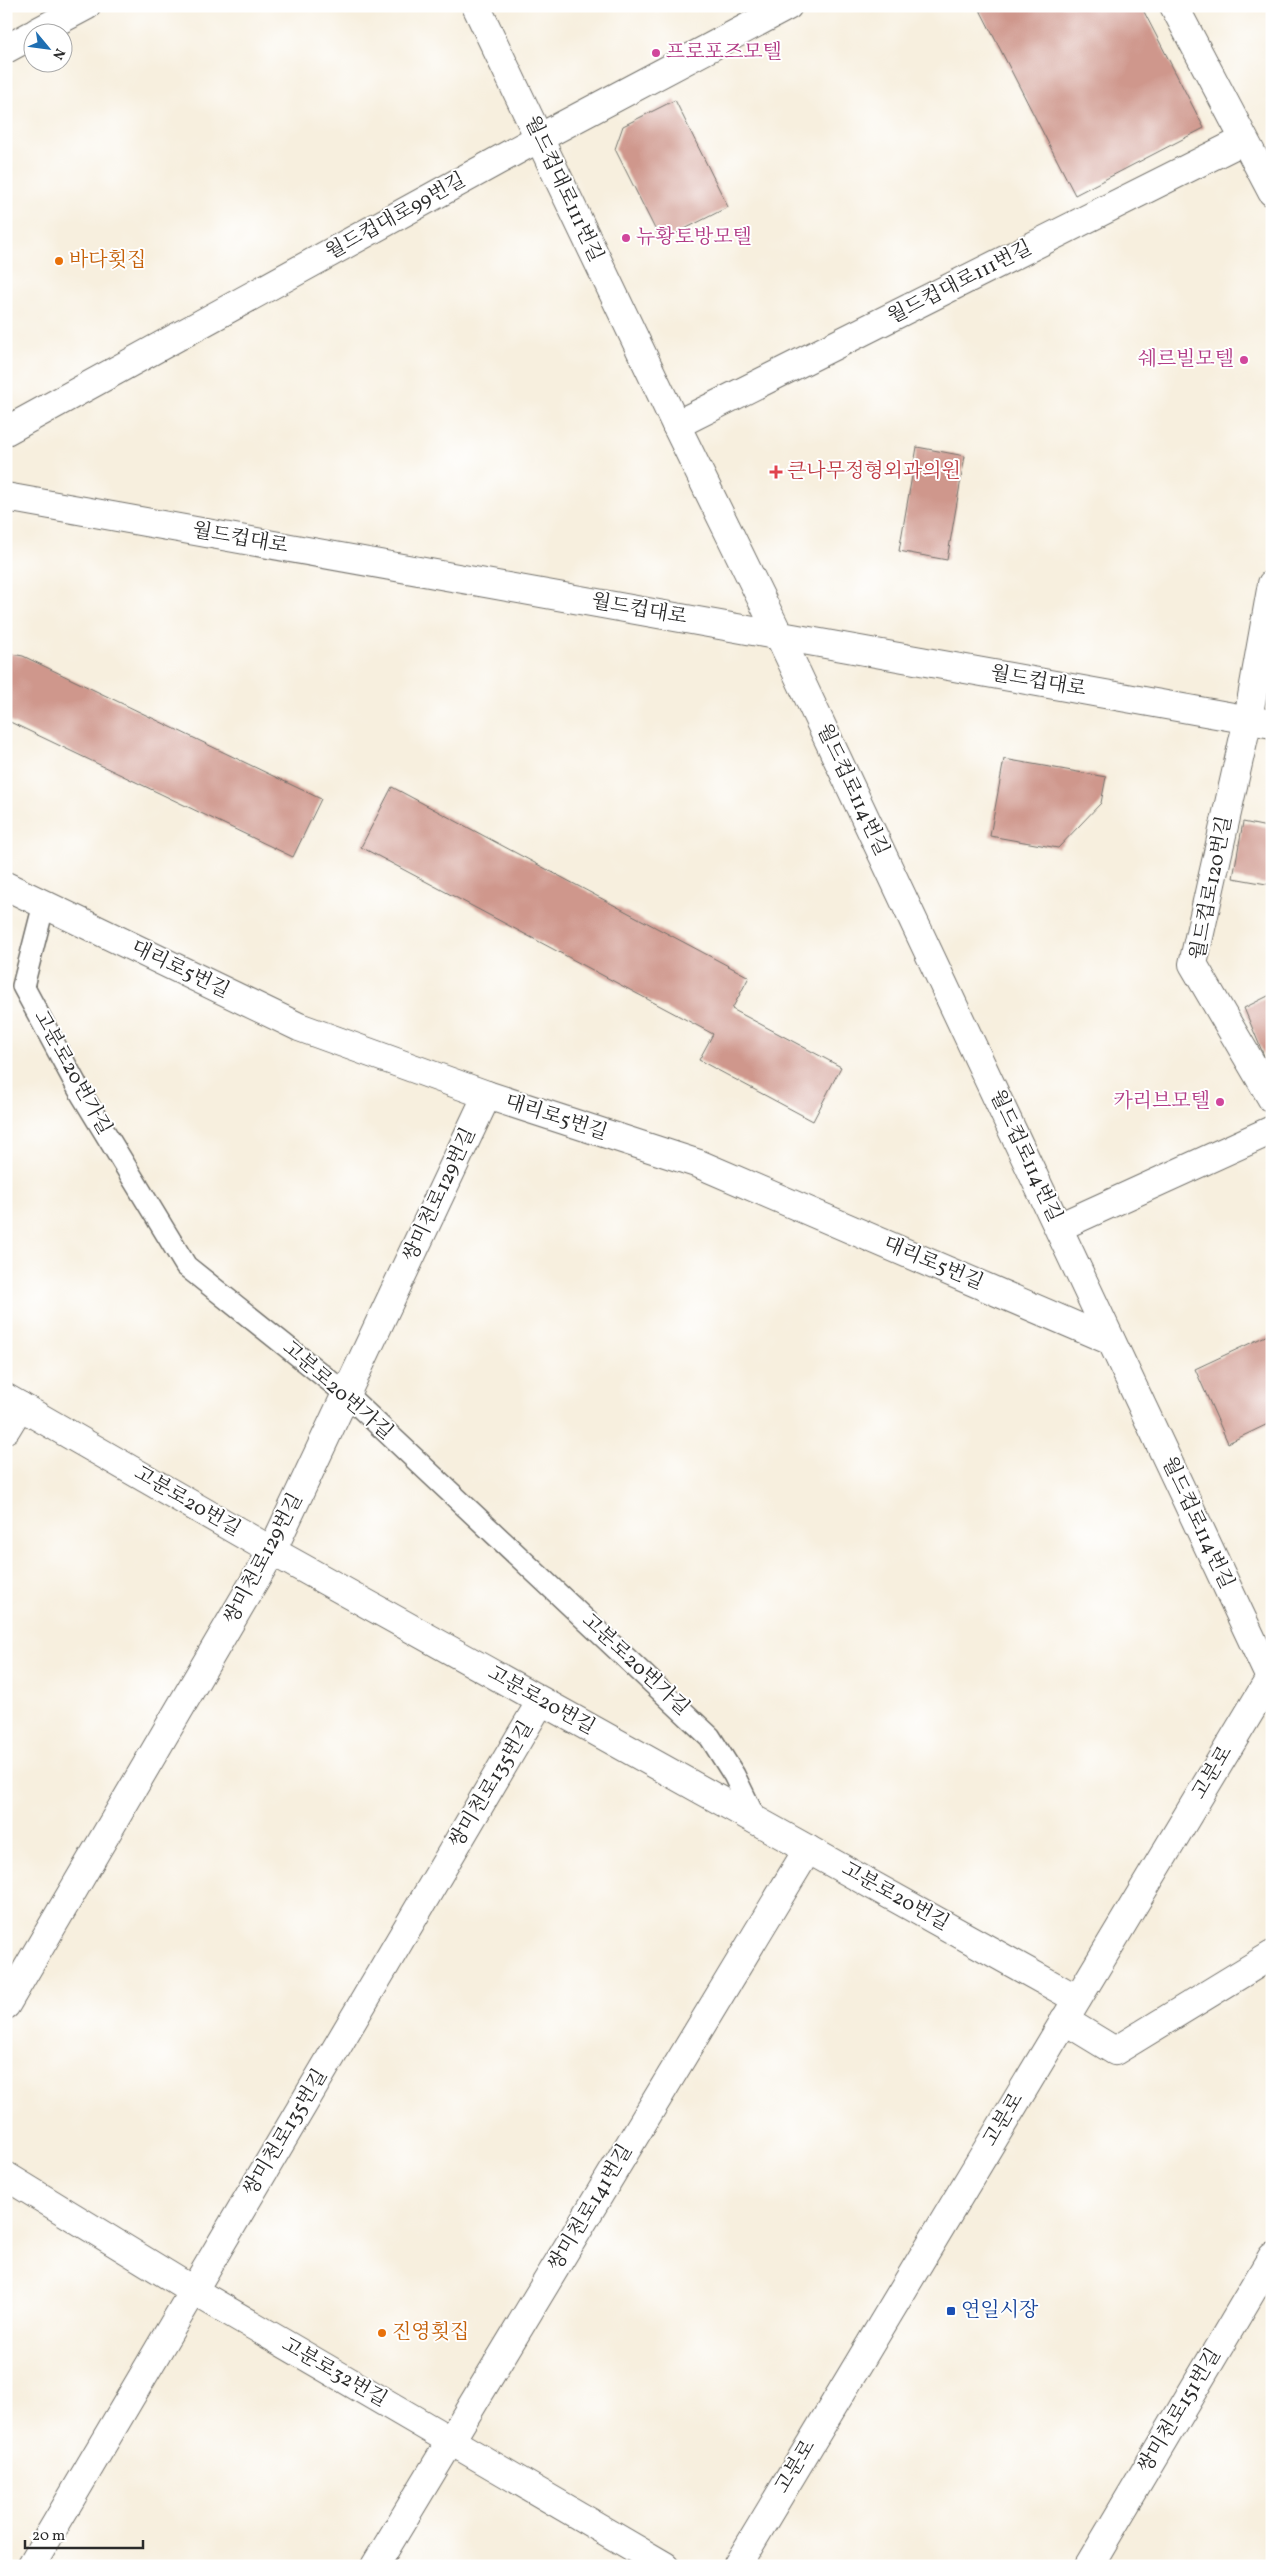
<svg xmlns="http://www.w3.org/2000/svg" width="1278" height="2572" font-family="Vollkorn,'Noto Serif KR',serif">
  <rect width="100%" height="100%" fill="#fff"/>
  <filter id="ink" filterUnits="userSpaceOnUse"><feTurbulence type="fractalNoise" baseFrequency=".02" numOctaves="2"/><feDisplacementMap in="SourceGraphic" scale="10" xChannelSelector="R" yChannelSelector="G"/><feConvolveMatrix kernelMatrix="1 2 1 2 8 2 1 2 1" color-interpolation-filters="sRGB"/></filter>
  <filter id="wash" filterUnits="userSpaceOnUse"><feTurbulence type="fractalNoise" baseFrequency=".0096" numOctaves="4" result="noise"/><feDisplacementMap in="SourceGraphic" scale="20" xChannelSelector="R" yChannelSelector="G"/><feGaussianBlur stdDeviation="1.12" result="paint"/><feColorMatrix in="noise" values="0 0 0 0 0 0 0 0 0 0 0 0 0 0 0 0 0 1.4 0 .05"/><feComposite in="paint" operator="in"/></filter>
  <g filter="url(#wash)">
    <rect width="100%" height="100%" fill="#f7efde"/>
    <g id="blocks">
      <g fill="#cf978c">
        <polygon points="978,6 1141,6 1204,128 1075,195"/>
        <polygon points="675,100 728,207 661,241 615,149 623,126"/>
        <polygon points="917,447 965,456 947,560 899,551"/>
        <polygon points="6,653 23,656 321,799 293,857 6,720"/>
        <polygon points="1004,759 1106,777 1101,803 1058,848 990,836"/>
        <polygon points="392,787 749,977 732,1009 841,1067 813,1121 699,1060 713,1034 361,847"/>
        <polygon points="1243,822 1272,828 1272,885 1233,878"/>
        <polygon points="1272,994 1272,1075 1244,1008"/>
        <polygon points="1272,1333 1272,1422 1228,1443 1195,1369"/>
      </g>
    </g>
  </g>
  <g filter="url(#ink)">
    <use href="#blocks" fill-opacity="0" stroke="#72706a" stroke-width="1"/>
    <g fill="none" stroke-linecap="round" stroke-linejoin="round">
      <defs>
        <polyline id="service" points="44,904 23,986 79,1090 186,1266 346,1394 710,1737 734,1775 756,1820"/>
        <g id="minor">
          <polyline points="476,6 676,425 779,635 1272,1682"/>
          <polyline points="1174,6 1272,192"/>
          <polyline points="37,32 86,6"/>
          <polyline points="6,49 32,35"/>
          <polyline points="676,425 1244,140"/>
          <polyline points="6,431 539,138 788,6"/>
          <polyline points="1272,584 1248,719 1193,964 1272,1099"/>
          <polyline points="6,886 299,1027 487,1095 699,1164 1111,1341"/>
          <polyline points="1059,1227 1272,1130"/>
          <polyline points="6,1398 272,1551 1077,1999"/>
          <polyline points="6,1429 20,1406"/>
          <polyline points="6,2005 272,1551 487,1095"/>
          <polyline points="1064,2020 1115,2051 1272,1955"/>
          <polyline points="6,2176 194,2291 665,2566"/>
          <polyline points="31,2566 541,1701"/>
          <polyline points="375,2566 808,1849"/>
          <polyline points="1089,2566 1272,2257"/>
        </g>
        <g id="secondary">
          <polyline points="6,497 1272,724"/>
          <polyline points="737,2566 1272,1675"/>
        </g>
      </defs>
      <use href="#service" stroke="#72706a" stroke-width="24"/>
      <use href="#minor" stroke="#72706a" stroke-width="30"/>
      <use href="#secondary" stroke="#72706a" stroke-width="30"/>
      <use href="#service" stroke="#fff" stroke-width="21"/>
      <use href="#minor" stroke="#fff" stroke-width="28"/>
      <use href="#secondary" stroke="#fff" stroke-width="28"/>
    </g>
  </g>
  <g fill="#d1479c" stroke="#fff" stroke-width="2">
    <circle cx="656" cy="53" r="5"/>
    <circle cx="626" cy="238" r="5"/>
    <circle cx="1244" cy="360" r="5"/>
    <circle cx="1220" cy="1102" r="5"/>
  </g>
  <g fill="#e8710a" stroke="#fff" stroke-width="2">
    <circle cx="59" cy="261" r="5"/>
    <circle cx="382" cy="2333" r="5"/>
  </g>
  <path fill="#e0444e" stroke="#fff" stroke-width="2" d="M773.5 464.5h5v5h5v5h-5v5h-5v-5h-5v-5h5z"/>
  <rect fill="#1a4fb4" stroke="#fff" stroke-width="2" x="946" y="2306" width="10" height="10" rx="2.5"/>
  <g text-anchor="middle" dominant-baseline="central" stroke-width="4" stroke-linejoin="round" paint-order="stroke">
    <g font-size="20" fill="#b23c85" stroke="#fff" text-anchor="start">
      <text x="666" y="53">프로포즈모텔</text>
      <text x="636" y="238">뉴황토방모텔</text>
      <text x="1234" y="360" text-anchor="end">쉐르빌모텔</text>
      <text x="1210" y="1102" text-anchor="end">카리브모텔</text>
    </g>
    <g font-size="20" fill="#2b2b2b" stroke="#fff">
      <text transform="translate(563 189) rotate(65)">월드컵대로111번길</text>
      <text transform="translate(396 217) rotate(-29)">월드컵대로99번길</text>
      <text transform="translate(960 283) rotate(-27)">월드컵대로111번길</text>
      <text transform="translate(240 539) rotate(10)">월드컵대로</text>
      <text transform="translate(639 610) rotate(10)">월드컵대로</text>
      <text transform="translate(1038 682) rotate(10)">월드컵대로</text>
      <text transform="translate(852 790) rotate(65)">월드컵로114번길</text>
      <text transform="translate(1212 888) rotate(-79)">월드컵로120번길</text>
      <text transform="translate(180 970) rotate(26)">대리로5번길</text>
      <text transform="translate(72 1073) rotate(61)">고분로20번가길</text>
      <text transform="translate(556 1118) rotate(18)">대리로5번길</text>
      <text transform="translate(1025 1156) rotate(65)">월드컵로114번길</text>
      <text transform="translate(440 1195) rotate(-65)">쌍미천로129번길</text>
      <text transform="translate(933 1264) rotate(23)">대리로5번길</text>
      <text transform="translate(337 1391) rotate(41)">고분로20번가길</text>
      <text transform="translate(187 1502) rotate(30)">고분로20번길</text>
      <text transform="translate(1197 1523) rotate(65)">월드컵로114번길</text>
      <text transform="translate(264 1559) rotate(-62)">쌍미천로129번길</text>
      <text transform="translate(635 1665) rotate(43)">고분로20번가길</text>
      <text transform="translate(541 1701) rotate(29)">고분로20번길</text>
      <text transform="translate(1213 1773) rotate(-59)">고분로</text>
      <text transform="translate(492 1785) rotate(-59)">쌍미천로135번길</text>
      <text transform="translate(895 1897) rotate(29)">고분로20번길</text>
      <text transform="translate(1004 2120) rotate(-59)">고분로</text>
      <text transform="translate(286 2133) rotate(-59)">쌍미천로135번길</text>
      <text transform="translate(591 2208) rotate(-59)">쌍미천로141번길</text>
      <text transform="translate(334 2373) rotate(30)">고분로32번길</text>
      <text transform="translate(1180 2411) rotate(-59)">쌍미천로151번길</text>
      <text transform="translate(796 2467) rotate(-59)">고분로</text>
    </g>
    <g font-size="20" fill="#c56008" stroke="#fff" text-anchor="start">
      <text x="69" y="261">바다횟집</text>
      <text x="392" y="2333">진영횟집</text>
    </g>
    <g font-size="20" fill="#be3a42" stroke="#fff" text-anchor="start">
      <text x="787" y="472">큰나무정형외과의원</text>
    </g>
    <g font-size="20" fill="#164399" stroke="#fff" text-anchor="start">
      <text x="961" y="2311">연일시장</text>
    </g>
  </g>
  <rect width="1278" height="2572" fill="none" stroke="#fff" stroke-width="25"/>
  <g transform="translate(48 48) rotate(119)"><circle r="24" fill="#ffffff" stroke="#aaaaaa"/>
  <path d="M0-4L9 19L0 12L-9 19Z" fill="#1f6fb2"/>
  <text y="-8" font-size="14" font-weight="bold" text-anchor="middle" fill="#2b2b2b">N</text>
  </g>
  <path d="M25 2540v8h118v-8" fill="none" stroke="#2b2b2b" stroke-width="2.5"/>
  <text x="32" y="2540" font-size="15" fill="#2b2b2b" stroke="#ffffff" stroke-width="4" paint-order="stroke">20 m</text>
</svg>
